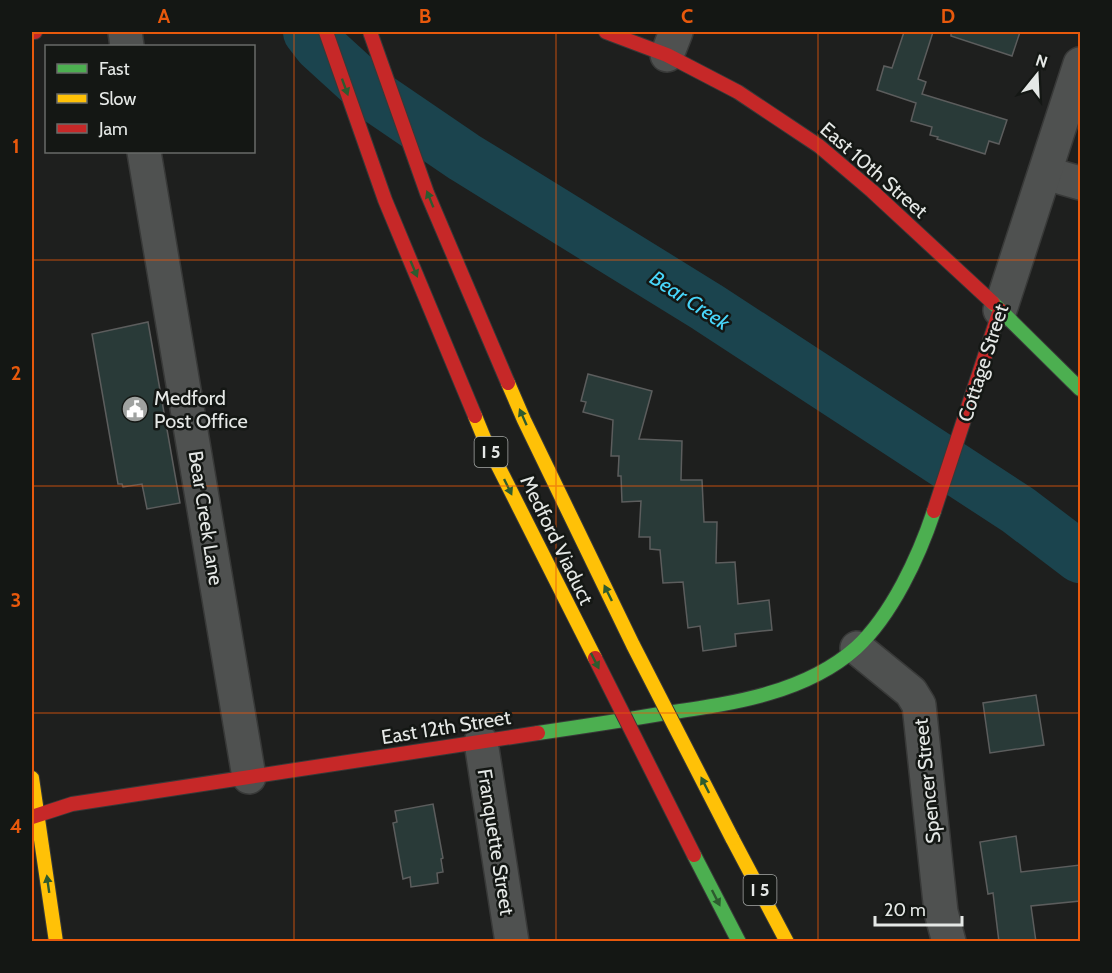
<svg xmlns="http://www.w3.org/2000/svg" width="1112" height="973" font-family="Cabin,sans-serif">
  <rect width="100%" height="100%" fill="#1e1f1e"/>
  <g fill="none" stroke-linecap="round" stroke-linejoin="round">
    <polyline stroke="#1b444e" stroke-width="52" points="309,32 319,45 376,97 464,157 707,307 1018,510 1080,557"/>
  </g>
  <g fill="#293a38" stroke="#5c5d5d" stroke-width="1.5">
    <polygon points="904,32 933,32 918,79 926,82 922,94 1007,120 999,144 989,141 985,154 937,139 938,137 930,135 932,127 911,121 916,103 877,90 884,66 892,68"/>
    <polygon points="951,32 1020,32 1012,56 951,36"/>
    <polygon points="148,322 180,503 147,509 142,484 123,487 122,484 118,484 92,334"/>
    <polygon points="588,374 652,391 639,439 682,441 681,480 702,480 704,522 717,522 716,563 735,562 738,604 769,600 772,630 735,634 736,646 703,651 700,626 688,628 683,582 663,583 660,550 650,549 650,537 639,537 641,501 622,502 621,476 618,476 619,456 611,456 613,420 583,412 586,402 581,401"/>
    <polygon points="1036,695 1044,745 990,753 983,703"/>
    <polygon points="433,804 443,858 441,859 443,872 437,873 438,883 411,887 410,877 403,879 393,823 397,822 395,811"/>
    <polygon points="1016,836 1021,872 1080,865 1080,901 1031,906 1036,942 999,942 993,893 988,894 980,842"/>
  </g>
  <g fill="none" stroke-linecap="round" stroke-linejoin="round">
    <defs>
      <g id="street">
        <polyline points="125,32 127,46"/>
        <polyline points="667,55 676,32"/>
        <polyline points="144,152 249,777"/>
        <polyline points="1045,173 1080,183"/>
        <polyline points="1000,310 1080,64"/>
        <polyline points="857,648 911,692 919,705 941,912 949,942"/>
        <polyline points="481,742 512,942"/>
      </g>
      <g id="fast">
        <polyline points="993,303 1080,389"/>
        <path d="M538,733C579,727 619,721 660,714C727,704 803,695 856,648C892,615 919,556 934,511"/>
        <polyline points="694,855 739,942"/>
      </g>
      <g id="slow">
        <polyline points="32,778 56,942"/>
        <polyline points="732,838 787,942"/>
      </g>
      <g id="jam">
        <polyline points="32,32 35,32"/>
        <polyline points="606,32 667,55 738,92 819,146 872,191 993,303"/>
        <polyline points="934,511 1000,310"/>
        <polyline points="32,817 72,804 538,733"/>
      </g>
    </defs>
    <use href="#street" stroke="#383938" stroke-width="36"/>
    <use href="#fast" stroke="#383938" stroke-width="16"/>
    <use href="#slow" stroke="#383938" stroke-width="16"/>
    <use href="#jam" stroke="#383938" stroke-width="16"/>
    <use href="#street" stroke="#4f5150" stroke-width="33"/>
    <use href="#fast" stroke="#4caf50" stroke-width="14"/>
    <use href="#slow" stroke="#ffc107" stroke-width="14"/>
    <use href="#jam" stroke="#c62828" stroke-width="14"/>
    <defs>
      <g id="slow-bridge">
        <polyline points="508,383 524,420 633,645 732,838"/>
        <polyline points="475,416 484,438 595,658"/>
      </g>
      <g id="jam-bridge">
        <polyline points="326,32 385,200 475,416"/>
        <polyline points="370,32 427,193 508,383"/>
        <polyline points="595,658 694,855"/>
      </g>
    </defs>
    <use href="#slow-bridge" stroke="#383938" stroke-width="16" stroke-linecap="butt"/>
    <use href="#jam-bridge" stroke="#383938" stroke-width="16" stroke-linecap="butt"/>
    <use href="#slow-bridge" stroke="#ffc107" stroke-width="14"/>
    <use href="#jam-bridge" stroke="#c62828" stroke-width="14"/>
  </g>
  <defs><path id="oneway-solid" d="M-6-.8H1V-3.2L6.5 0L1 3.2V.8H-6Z" transform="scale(1.5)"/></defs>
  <g fill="#2d5b2f">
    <use href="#oneway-solid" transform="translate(345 87) rotate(70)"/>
    <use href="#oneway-solid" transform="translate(430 199) rotate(-112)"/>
    <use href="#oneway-solid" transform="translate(414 269) rotate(67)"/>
    <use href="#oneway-solid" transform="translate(523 417) rotate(-114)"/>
    <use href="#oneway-solid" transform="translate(508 487) rotate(64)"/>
    <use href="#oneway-solid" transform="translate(608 593) rotate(-116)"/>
    <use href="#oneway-solid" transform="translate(595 661) rotate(63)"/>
    <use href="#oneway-solid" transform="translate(705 785) rotate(-117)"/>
    <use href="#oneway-solid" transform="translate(48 884) rotate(-98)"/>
    <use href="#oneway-solid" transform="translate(716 898) rotate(63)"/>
  </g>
  <path fill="none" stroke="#e8590c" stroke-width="1.5" stroke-opacity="0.55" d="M294,32V942M556,32V942M818,32V942M32,260H1080M32,486H1080M32,713H1080"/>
  <defs>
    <symbol id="civic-disc" viewBox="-11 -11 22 22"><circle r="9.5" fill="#9fa2a0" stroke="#141714"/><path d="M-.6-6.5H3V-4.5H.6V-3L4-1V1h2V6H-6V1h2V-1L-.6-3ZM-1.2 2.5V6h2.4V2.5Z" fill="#fff"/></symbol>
  </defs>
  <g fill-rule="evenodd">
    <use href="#civic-disc" x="120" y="394" width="30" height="30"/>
  </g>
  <g text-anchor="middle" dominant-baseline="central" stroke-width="5" stroke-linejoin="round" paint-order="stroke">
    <g fill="#141714" stroke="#a6a9a7" stroke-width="1.5">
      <rect x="474.5" y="437" width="33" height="30" rx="4.5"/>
      <rect x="743.5" y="875" width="33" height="30" rx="4.5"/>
    </g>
    <g font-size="18" font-weight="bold" fill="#e5e8e6">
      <text x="491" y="452">I 5</text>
      <text x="760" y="890">I 5</text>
    </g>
    <g font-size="20" fill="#e5e8e6" stroke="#141714">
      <text transform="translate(874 170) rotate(41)">East 10th Street</text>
      <text transform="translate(983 363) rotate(-72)">Cottage Street</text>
      <text transform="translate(206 518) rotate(81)">Bear Creek Lane</text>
      <text transform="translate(557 540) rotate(64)">Medford Viaduct</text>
      <text transform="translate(446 727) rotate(-9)">East 12th Street</text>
      <text transform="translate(927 781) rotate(-96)">Spencer Street</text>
      <text transform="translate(496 842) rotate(81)">Franquette Street</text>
    </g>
    <g font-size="20" fill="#e5e8e6" stroke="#141714" text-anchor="start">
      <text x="154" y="398">Medford<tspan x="154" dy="23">Post Office</tspan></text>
    </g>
    <g font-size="21" font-style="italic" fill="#48d6fa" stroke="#141714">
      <text transform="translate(690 300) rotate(33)">Bear Creek</text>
    </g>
  </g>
  <rect width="1112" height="973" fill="none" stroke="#141714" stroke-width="66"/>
  <rect x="45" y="45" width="210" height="108" fill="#141714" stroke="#686b68" stroke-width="1.5"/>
  <rect x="57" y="64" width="30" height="9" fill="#4caf50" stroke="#686b68" stroke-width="1.5"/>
  <text x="99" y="75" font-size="18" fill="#e5e8e6">Fast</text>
  <rect x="57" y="94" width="30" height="9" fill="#ffc107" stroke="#686b68" stroke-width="1.5"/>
  <text x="99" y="105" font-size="18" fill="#e5e8e6">Slow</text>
  <rect x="57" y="124" width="30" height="9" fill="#c62828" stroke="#686b68" stroke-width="1.5"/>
  <text x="99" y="135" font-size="18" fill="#e5e8e6">Jam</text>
  <g transform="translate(1037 75) rotate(18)" stroke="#141714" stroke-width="4.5" paint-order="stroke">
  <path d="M0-4.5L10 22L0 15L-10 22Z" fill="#e5e8e6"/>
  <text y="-9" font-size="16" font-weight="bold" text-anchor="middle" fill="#e5e8e6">N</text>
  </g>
  <path d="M875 916v9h87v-9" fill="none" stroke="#e5e8e6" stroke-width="3"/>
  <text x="884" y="916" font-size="18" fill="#e5e8e6" stroke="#141714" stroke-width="4.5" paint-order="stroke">20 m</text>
  <rect x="33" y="33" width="1046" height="907" fill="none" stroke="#e8590c" stroke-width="2"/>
  <g font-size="20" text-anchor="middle" font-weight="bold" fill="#e8590c">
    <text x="164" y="23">A</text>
    <text x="425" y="23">B</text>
    <text x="687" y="23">C</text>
    <text x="948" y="23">D</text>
    <text x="16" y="153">1</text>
    <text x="16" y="380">2</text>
    <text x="16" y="607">3</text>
    <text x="16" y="833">4</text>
  </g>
</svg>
